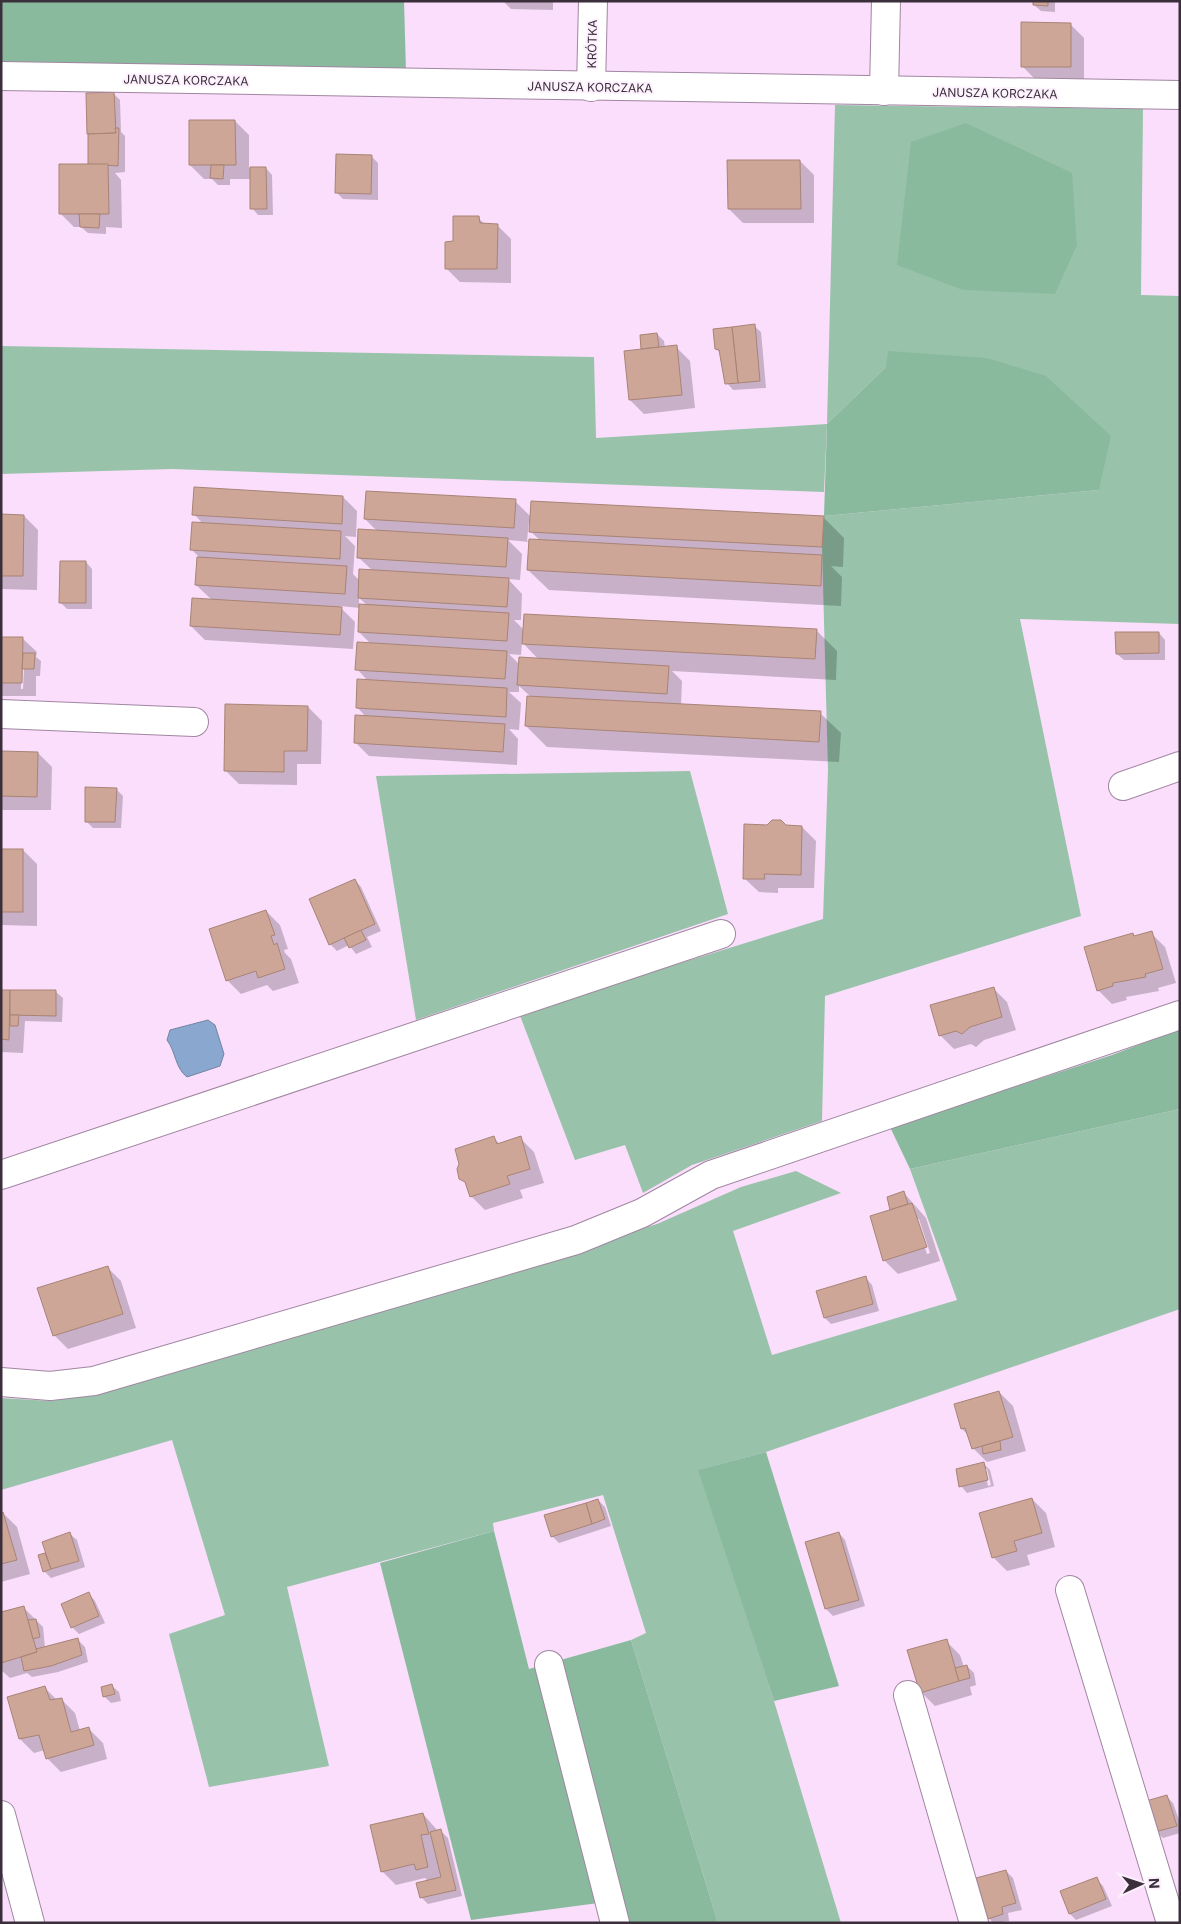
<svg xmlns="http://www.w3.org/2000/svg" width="1181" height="1924" font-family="Inter,sans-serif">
  <rect width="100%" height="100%" fill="#fadefb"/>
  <g fill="#98c3aa">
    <polygon points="835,105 1143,109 1141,295 1180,296 1180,624 1020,619 1081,916 825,996 822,1121 692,1165 643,1193 625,1145 575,1160 519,1013 823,919 828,770 822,547 824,516 1099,490 886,367 827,424 824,492 172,469 1,474 1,346 594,357 596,438 827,424"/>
    <polygon points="690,771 728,914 416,1020 376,776"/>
    <polygon points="1180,1109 1180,1309 766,1452 699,1470 774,1701 841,1923 718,1923 631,1640 646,1633 603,1495 493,1523 494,1531 287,1587 329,1766 209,1787 169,1634 225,1615 172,1440 1,1490 1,1398 51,1401 131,1384 657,1224 741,1187 796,1171 841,1193 733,1231 772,1355 957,1300 910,1169"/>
  </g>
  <g fill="#89ba9e">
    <polygon points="1,1 404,1 406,72 1,64"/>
    <polygon points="966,123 1072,173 1077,245 1055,294 963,290 897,265 911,142"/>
    <polygon points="888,351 987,358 1046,376 1111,436 1099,490 824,516 827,424 886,367"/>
    <polygon points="1180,1029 1180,1109 910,1169 890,1127 1112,1055"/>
    <polygon points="766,1452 839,1686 774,1701 698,1470"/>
    <polygon points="494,1531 529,1669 631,1640 718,1923 627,1923 621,1900 471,1920 380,1563"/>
  </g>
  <path fill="#8aa8cf" stroke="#7284a3" d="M208,1020L215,1025L224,1054L220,1066L187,1077C175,1068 176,1052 167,1040L170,1030Z"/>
  <g fill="#0003" fill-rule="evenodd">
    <polygon points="503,1 553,1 553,10 511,9"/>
    <polygon points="1034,1 1055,1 1055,12 1041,11 1034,5"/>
    <polygon points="1070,24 1084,38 1084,81 1036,80 1022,66"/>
    <polygon points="113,93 120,100 121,132 125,136 125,172 115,173 121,180 122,228 106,227 106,234 88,233 81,227 74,227 60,213 91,166 87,94"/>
    <polygon points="235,121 249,135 249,168 266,168 272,175 273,215 258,215 252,208 251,179 230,179 230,185 218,185 212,179 204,179 190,165"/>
    <polygon points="371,156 378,163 378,200 343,199 336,192"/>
    <polygon points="800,161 814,175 814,223 743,223 729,209"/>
    <polygon points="478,218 485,224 497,225 511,239 511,283 460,282 446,268 455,242"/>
    <polygon points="754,326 761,332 766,388 733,390 727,383 721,353 716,349"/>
    <polygon points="657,334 664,341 665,348 676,347 690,361 695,408 644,414 630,400 644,350 642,348"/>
    <path d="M343,497L357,511L356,537L345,536L355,546L353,574L360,581L373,571L358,557L378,532L365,519L515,501L531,517L824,518L844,538L843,567L831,566L842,577L841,606L549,590L528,570L530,542L508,540L522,554L520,580L508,579L522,594L521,620H514L524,630H816L837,651L836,680L672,671L682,681L681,705L820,713L841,733L839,762L547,747L526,726L531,697L519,686V692H509L521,703L519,730L509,729L518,739L517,765L369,756L355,742L366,717L357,707L368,681L357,669L371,644L359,632L360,608L339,606L355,622L353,649L205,640L191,626L212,600L196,585L200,558L192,550L203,524L194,514ZM529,521L531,522L530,531L541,541H527ZM359,598L367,605H359ZM522,642L539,660L520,665L509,654L521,655Z"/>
    <polygon points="1,516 24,516 38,530 37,590 1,589"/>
    <polygon points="86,562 92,569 92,609 67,609 60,602"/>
    <polygon points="1159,633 1165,640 1165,660 1124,660 1117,654"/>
    <path d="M1,638H22L37,652L36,657L41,661L40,676H36V696H1ZM21,667L24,669L23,689H21Z"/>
    <polygon points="308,707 322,721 321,764 297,764 297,785 239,784 225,770"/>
    <polygon points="1,752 38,753 52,767 51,810 1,810"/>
    <polygon points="116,789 123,796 121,828 93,828 86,821"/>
    <polygon points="786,827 802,827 816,841 814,888 778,888 778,893 759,892 744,878"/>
    <polygon points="1,850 23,850 37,864 37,926 1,925"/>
    <polygon points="355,880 361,887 381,931 367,937 372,947 356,954 349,945 337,951 330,944"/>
    <polygon points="266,911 280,925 288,949 284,950 285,953 291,959 299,983 273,991 267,985 241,994 227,980"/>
    <polygon points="1151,933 1165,947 1176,983 1158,988 1159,991 1126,997 1127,1000 1112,1004 1098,990 1133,935 1136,937"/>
    <polygon points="993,988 1007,1002 1016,1030 984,1040 976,1047 971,1044 954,1049 940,1035"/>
    <polygon points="1,991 56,992 63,998 62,1022 25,1021 23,1053 1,1052"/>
    <polygon points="493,1138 500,1144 520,1138 534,1152 544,1183 520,1190 523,1198 485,1210 471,1196 467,1185 461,1178"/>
    <path d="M904,1193L926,1218L940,1261L898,1274L884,1260L892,1210ZM916,1219H919L930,1253L927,1254Z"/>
    <polygon points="107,1267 121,1281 136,1328 68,1349 54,1335"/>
    <polygon points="866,1278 872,1285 879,1311 831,1324 825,1318"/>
    <polygon points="999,1392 1013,1406 1026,1451 987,1462 973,1448 968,1435 962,1429"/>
    <path d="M983,1463L990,1470L994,1486L967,1493L961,1486ZM984,1469H987L991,1485L988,1486Z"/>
    <polygon points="1032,1499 1046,1513 1055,1547 1027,1555 1030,1565 1007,1571 993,1557"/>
    <polygon points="598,1500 605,1507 611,1526 559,1543 552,1536"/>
    <polygon points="3,1513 17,1527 30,1574 1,1582"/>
    <polygon points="839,1533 845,1540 865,1606 833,1616 826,1609 807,1543"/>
    <polygon points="70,1534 77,1540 85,1567 51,1578 44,1571 40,1556 47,1554"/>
    <polygon points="89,1594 95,1601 105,1623 79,1634 72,1627"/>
    <polygon points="23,1607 43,1627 45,1648 78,1640 85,1647 88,1662 58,1672 32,1677 27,1673 10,1678 1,1670 1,1613"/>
    <polygon points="946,1641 960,1655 964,1667 967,1666 974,1673 976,1685 970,1687 972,1695 935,1706 921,1692"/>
    <polygon points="112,1686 119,1692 121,1701 111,1703 104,1696"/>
    <polygon points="45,1688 57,1700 61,1699 75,1713 80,1731 89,1729 103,1743 107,1759 61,1772 47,1758 45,1750 34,1753 20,1739"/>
    <polygon points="1166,1796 1173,1803 1180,1823 1180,1833 1163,1838 1156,1832"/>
    <polygon points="423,1814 438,1831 441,1831 448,1838 462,1896 428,1904 421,1897 428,1881 425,1878 396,1885 382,1871"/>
    <polygon points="1006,1871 1013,1878 1022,1910 1008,1913 1009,1921 993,1923 989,1918"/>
    <polygon points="1096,1879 1103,1886 1112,1906 1076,1920 1070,1914"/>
  </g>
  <g fill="#cda698" stroke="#a88375">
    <polygon points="1033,1 1048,1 1048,6 1033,5"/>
    <polygon points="1021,22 1071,23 1071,67 1021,67"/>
    <polygon points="114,92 116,133 87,134 86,93"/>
    <polygon points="189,120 235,120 236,165 189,165"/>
    <polygon points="115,128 119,128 118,166 88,164 88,134 116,133"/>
    <polygon points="336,154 372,155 371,194 335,193"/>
    <polygon points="727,160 800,160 801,209 728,209"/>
    <polygon points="59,164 108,164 109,214 59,214"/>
    <polygon points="211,165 224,165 223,179 210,178"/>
    <polygon points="250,167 266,167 267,209 250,209"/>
    <polygon points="79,214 100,214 99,228 80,227"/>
    <polygon points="453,216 479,216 480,223 498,224 497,269 445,269 445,242 453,241"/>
    <polygon points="755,324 760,381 738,383 732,327"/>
    <polygon points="732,327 738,383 725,384 719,350 715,349 713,329"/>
    <polygon points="657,333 659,347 641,349 640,335"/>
    <polygon points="677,345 682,395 629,400 624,351"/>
    <polygon points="194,487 343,496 342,524 192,515"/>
    <polygon points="366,491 516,499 514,528 364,519"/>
    <polygon points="531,501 824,516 822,547 529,532"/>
    <polygon points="1,514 24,515 23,576 1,576"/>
    <polygon points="192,522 341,531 340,559 190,550"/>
    <polygon points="358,529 508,538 506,567 357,558"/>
    <polygon points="529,539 822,555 821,586 527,570"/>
    <polygon points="197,557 347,566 345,594 195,585"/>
    <polygon points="60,561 86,561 86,603 59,603"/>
    <polygon points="359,569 509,578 507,607 358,598"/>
    <polygon points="192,598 342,607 340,635 190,626"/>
    <polygon points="359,604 509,613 507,641 358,632"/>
    <polygon points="524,614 817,629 815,659 522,644"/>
    <polygon points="1115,632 1159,632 1159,653 1116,654"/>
    <polygon points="1,637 23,637 22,683 1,683"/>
    <polygon points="357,642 507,651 505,679 355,670"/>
    <polygon points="23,653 35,653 34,669 22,669"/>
    <polygon points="519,657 669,666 667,694 517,685"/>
    <polygon points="357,679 507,688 506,717 356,708"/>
    <polygon points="527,696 821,711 819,742 525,726"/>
    <polygon points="225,704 308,706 307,751 284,751 284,772 224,771"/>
    <polygon points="355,715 505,724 503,752 354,743"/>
    <polygon points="1,751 38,752 37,797 1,796"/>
    <polygon points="85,787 117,788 115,822 85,822"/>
    <polygon points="772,820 781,820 786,825 802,826 801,875 764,874 765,879 743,879 744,824 767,825"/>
    <rect x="1" y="849" width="22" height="63"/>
    <polygon points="355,879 375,924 329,945 309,899"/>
    <polygon points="266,910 275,935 271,936 274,945 277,943 285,969 258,978 256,971 226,981 209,929"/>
    <polygon points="361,930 366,940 349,948 344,938"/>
    <polygon points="1152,931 1163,969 1145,974 1146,977 1113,983 1113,986 1097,991 1084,947 1133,933 1134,936"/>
    <polygon points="994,987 1002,1017 970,1027 962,1034 956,1031 939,1036 930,1005"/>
    <polygon points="1,990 10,990 9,1040 1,1039"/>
    <polygon points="10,990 56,990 56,1016 10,1015"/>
    <polygon points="10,1015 19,1015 18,1026 10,1026"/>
    <polygon points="494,1136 497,1144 521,1136 530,1169 507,1176 510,1184 470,1197 465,1182 459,1179 457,1169 459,1164 455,1149"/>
    <polygon points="904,1191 908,1204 890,1210 887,1197"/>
    <polygon points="912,1203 927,1247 883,1261 870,1216"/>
    <polygon points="108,1266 123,1314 53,1336 37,1288"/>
    <polygon points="866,1276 873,1304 824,1318 816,1291"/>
    <polygon points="999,1391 1013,1437 972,1449 965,1428 961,1429 954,1404"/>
    <polygon points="1000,1441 1001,1450 983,1454 982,1446"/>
    <polygon points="984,1462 988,1480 959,1487 956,1469"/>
    <polygon points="1032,1498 1042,1533 1014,1541 1017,1551 992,1558 979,1513"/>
    <polygon points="598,1499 605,1519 592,1524 586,1503"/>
    <polygon points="586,1503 592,1524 551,1537 544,1515"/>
    <polygon points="3,1512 17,1560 1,1564 1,1513"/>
    <polygon points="70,1532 79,1561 51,1569 42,1542"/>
    <polygon points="839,1532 859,1600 825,1609 805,1542"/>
    <polygon points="45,1553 51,1569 43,1572 38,1555"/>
    <polygon points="89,1592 99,1616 71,1628 61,1604"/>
    <polygon points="24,1606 37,1652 1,1663 1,1612"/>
    <polygon points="36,1619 40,1637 33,1639 28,1620"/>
    <polygon points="78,1638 82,1655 51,1666 24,1671 21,1657 37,1652 36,1649"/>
    <polygon points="947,1639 959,1681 920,1693 907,1650"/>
    <polygon points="967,1665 970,1678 959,1681 955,1668"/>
    <polygon points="112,1684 115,1694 103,1697 101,1687"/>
    <polygon points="45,1686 50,1700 62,1698 71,1732 89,1727 94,1745 46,1759 39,1735 19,1739 7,1697"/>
    <polygon points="1167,1795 1177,1826 1155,1832 1146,1801"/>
    <polygon points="423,1813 429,1834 421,1835 428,1867 416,1870 414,1864 381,1872 370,1825"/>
    <polygon points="441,1829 456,1890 420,1898 416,1883 441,1877 430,1832"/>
    <polygon points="1006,1870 1016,1903 1002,1907 1003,1914 988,1919 976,1878"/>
    <polygon points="1097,1877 1106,1899 1069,1914 1060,1891"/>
  </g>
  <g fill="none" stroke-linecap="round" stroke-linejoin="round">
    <defs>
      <g id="minor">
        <polyline points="1,76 1180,95"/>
        <polyline points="591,87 593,1"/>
        <polyline points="884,91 886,1"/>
        <polyline points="1,714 194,722"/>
        <polyline points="1123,786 1180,766"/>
        <polyline points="1,1175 721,934"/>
        <polyline points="1,1382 50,1386 94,1381 576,1240 642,1213 711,1175 1180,1015"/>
        <polyline points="1070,1590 1171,1923"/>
        <polyline points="549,1665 615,1923"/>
        <polyline points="908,1695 974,1923"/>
        <polyline points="1,1815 30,1923"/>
      </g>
    </defs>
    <use href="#minor" stroke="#a086a1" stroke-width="30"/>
    <use href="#minor" stroke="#fff" stroke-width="28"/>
  </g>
  <g text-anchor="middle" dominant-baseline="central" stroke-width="4" stroke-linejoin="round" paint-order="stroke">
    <g font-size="12" fill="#3a2f3b" stroke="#fdf1fd">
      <text transform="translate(592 44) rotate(-89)">KRÓTKA</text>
      <text transform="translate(186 80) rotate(1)">JANUSZA KORCZAKA</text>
      <text transform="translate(590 87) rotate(1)">JANUSZA KORCZAKA</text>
      <text transform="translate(995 93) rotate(1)">JANUSZA KORCZAKA</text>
    </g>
  </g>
  <rect width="1181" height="1924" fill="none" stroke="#3a2f3b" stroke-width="5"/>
  <g transform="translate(1141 1884) rotate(87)" stroke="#fdf1fd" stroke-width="4" paint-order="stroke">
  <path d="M0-4L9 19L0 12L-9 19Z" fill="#3a2f3b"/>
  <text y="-8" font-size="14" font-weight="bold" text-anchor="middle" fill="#3a2f3b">N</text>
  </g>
</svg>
